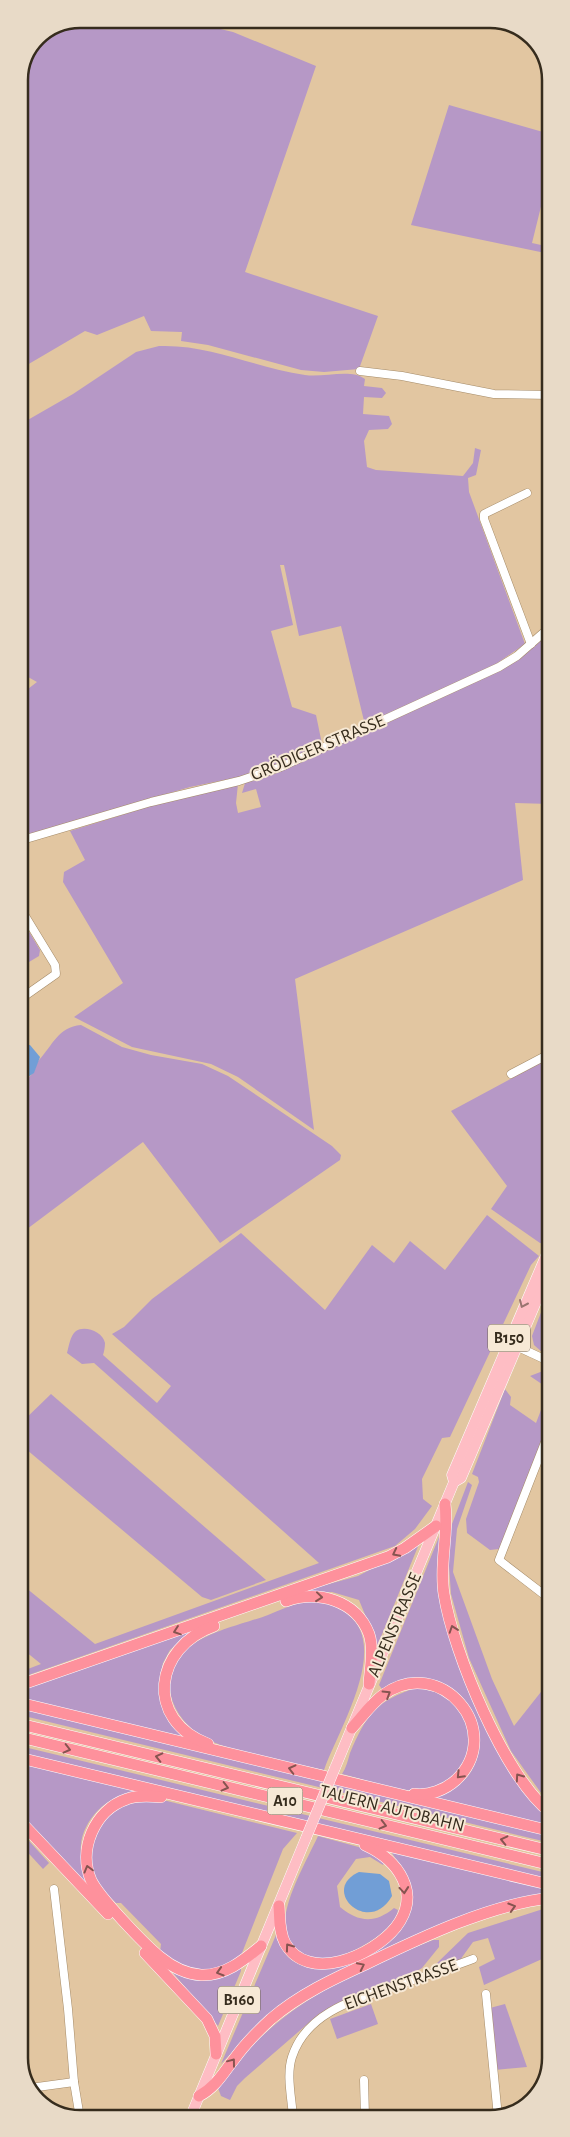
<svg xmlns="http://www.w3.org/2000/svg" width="570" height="2137" font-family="'Alegreya Sans',sans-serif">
  <rect width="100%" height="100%" fill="#e2c6a1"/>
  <g fill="#b698c6">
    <polygon points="157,19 195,23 233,32 316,66 245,272 378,316 359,369 324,372 301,370 208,345 181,341 182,332 151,331 144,316 97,335 85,331 27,365 19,356 19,79 37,36 69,23"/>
    <polygon points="449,105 550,134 550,170 532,243 550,247 550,254 411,225"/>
    <path d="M159,346C210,344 255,368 305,375C323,378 351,368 365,379L364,386L382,388L386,393L382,398L364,397L363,414L389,416L392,424L388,429L369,430L364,441L367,467L376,470L463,476L473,463L475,448L481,450L476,475L468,478L469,492L525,644L496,664L365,725L341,626L299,636L284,565H280L293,625L271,631L292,707L316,715L322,744L282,763L244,776L190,787L19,838V701L24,692L37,682L19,672V425L73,394L136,352Z"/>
    <polygon points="541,640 550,657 550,804 515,803 523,880 295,979 314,1130 238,1077 211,1064 132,1047 74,1017 123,983 63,882 64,872 85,860 70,831 186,795 238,784 236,803 238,813 261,807 256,789 242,793 245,783 288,767 446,695"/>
    <polygon points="19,915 40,950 39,956 19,968"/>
    <path d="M81,1025L122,1047L151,1055L202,1064L228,1076L332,1146L341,1155L340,1160L220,1243L143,1142L19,1235V1083C24,1080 29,1078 32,1074C36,1071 35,1064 39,1060C53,1045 58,1027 81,1025Z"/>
    <polygon points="551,1057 551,1234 546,1244 540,1243 491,1209 507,1186 451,1111"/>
    <path d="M487,1215L539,1256L531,1265L450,1437L442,1438L422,1479L423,1499L432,1506L415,1529L395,1546L20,1678V1672L41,1664L20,1647V1583L95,1644L319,1563L94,1363L82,1364L67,1353C69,1346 70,1336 76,1331C85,1325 103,1332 105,1343C105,1347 104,1352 103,1355L157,1403L171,1386L112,1334L124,1327L152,1299L241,1233L325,1310L372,1245L394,1263L410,1241L445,1270Z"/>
    <polygon points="551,1286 551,1360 534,1345 532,1336"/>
    <polygon points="543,1371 546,1372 551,1379 551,1420 505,1537 499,1549 490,1550 467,1533 466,1519 479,1482 478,1477 472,1474 505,1389 511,1397 510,1405 536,1423 549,1389 530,1376"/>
    <polygon points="51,1394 266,1580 211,1600 202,1597 20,1444 20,1424"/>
    <polygon points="468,1482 472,1485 457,1529 453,1572 492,1679 514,1726 548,1683 551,1685 551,1756 548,1759 551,1762 551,1803 544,1797 511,1751 469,1658 451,1594 448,1553 452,1524"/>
    <path d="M441,1532L439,1558L472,1694L551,1818V1827L433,1799C445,1792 462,1786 470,1773C494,1737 471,1685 427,1679C414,1678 395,1686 382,1689L379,1685Z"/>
    <polygon points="419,1544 376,1649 371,1629 359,1600 332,1592 307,1593 307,1590 358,1576"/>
    <path d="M304,1602C321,1601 332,1603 346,1613C392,1645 338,1730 324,1770C291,1762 231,1753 203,1737C188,1728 175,1713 171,1696C159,1639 231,1629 268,1615C280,1610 291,1605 304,1602Z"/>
    <polygon points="193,1630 170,1650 163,1663 160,1676 161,1696 182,1733 180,1737 20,1698 20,1690"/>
    <path d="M416,1688C438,1691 444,1694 459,1710C461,1712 465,1716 467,1718C483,1750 453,1790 421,1791C399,1792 364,1779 342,1774C346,1768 348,1760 350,1753C366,1715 377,1700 416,1688Z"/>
    <polygon points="20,1707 551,1834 551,1843 20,1715"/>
    <polygon points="20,1746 551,1874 551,1882 20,1755"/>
    <path d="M20,1762L134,1790L132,1794C107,1795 83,1820 81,1845C79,1860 87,1876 92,1890L20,1814Z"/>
    <path d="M144,1801H167L297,1833L283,1849L242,1953C229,1969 203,1973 184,1967C176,1965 167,1957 160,1952L161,1944L121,1903H116C109,1896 100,1889 96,1879C84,1852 96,1820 122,1806C128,1803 137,1803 144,1801Z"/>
    <polygon points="20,1831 49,1863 43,1869 20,1844"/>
    <path d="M318,1836L366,1849L385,1861L383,1865L370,1857L356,1859L337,1886L340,1907C358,1922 375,1924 394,1908L398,1910C395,1932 348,1957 328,1959C306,1960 284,1947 285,1922C286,1896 307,1860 318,1836Z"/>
    <path d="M391,1852L551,1890V1894L381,1951L326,1977L267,2015L221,2064L276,1935C278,1939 279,1943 281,1947C288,1962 307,1970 323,1969L400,1929C410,1917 410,1894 407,1880C405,1869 397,1861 391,1852Z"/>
    <polygon points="543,1909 551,1909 551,1955 484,1985 479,1967 495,1959 488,1938 473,1942 460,1960 439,1967 436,1964 468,1933"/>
    <path d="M433,1940H439V1947L422,1968L410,1975L349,1998L319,2014L245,2078L237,2086L230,2100L221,2096L218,2088C271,2009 347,1974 433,1940Z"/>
    <polygon points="241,1967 241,1971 218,2026 173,1973"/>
    <polygon points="371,2004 378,2024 337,2039 330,2019"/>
    <polygon points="505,2004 527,2067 495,2070 490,2008"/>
  </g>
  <g fill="#719ed6">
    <polygon points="19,1044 30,1045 40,1057 34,1073 19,1083"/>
    <path d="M359,1872L380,1874L389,1881L392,1896C369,1937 319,1890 359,1872Z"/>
  </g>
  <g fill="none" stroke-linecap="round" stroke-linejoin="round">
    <defs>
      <g id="minor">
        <polyline points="360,371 402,376 494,394 550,395"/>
        <polyline points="527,493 484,514 484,519 531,644"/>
        <polyline points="19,841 151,802 239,781 281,767 499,667 517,656 550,627"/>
        <polyline points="19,906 55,965 56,974 19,1000"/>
        <polyline points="511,1074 551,1053"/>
        <polyline points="516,1346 544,1359 551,1368"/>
        <polyline points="551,1427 499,1560 551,1600"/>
        <polyline points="54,1889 68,2009 74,2082 80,2118"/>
        <polyline points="486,1994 498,2117"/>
        <polyline points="364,2080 365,2117"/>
        <polyline points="30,2088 74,2082"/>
        <path d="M293,2118C292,2099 286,2075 292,2057C307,2010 360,1998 401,1984C425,1976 449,1968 473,1959"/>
      </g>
      <g id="major">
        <polyline points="454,1482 461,1478 551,1267"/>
        <polyline points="335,1768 454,1482 452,1475 551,1244"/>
        <polyline points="190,2118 306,1838"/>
      </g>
      <g id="highway">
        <path d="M445,1504C449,1534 439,1563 444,1594C453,1652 505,1778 551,1813"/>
        <path d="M286,1601C318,1590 356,1600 369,1634C374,1649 370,1669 369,1684"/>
        <polyline points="20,1685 388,1557 405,1548 436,1526"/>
        <polyline points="20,1703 551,1831"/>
        <polyline points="20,1724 551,1851"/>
        <path d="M352,1728C362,1717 372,1703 383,1695C440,1653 507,1731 456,1780C445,1790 429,1796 414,1794"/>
        <polyline points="20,1737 551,1865"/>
        <path d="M208,1744C144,1720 154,1647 214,1626"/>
        <polyline points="20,1758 551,1885"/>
        <path d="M161,1797C150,1796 137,1795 127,1799C94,1810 78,1850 91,1880C99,1897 144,1944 160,1957C171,1966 186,1974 201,1975C225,1976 244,1960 261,1946"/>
        <polyline points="20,1821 108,1914"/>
        <path d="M279,1906C280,1918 279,1932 285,1943C308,1984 373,1956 396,1927C422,1893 398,1860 365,1845"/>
        <polyline points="145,1953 207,2019 215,2036 216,2054"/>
        <path d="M199,2096C216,2087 223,2073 235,2058C245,2044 258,2031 271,2019C299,1995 333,1979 366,1964C420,1938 491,1904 551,1898"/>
      </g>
    </defs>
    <use href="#minor" stroke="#a58b68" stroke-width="9"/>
    <use href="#major" stroke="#fff" stroke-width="11"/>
    <use href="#highway" stroke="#fff" stroke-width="12"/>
    <use href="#minor" stroke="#fff" stroke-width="8"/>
    <use href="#major" stroke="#febdc4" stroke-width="10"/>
    <use href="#highway" stroke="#fe919c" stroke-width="11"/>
    <defs>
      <polyline id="major-bridge" points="306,1838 335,1768"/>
    </defs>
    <use href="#major-bridge" stroke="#fff" stroke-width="11" stroke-linecap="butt"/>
    <use href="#major-bridge" stroke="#febdc4" stroke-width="10"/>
  </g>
  <defs><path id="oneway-chevron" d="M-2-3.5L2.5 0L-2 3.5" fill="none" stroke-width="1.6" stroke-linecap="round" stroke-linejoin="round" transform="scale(1.25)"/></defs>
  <use stroke="#9a7470" href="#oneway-chevron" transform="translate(523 1304) rotate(114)"/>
  <g stroke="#865450">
    <use href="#oneway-chevron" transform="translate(396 1553) rotate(153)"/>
    <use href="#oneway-chevron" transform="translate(319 1597) rotate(6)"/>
    <use href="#oneway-chevron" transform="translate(453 1629) rotate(-109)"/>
    <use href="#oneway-chevron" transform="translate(177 1631) rotate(161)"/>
    <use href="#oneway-chevron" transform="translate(387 1694) rotate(-32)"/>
    <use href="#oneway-chevron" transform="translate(67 1749) rotate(14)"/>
    <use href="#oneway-chevron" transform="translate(159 1757) rotate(-167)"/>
    <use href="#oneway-chevron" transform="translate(292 1769) rotate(-166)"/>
    <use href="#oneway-chevron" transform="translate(460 1775) rotate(134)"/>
    <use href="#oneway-chevron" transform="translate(519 1777) rotate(-125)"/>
    <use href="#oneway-chevron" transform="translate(225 1787) rotate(14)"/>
    <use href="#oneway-chevron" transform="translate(383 1825) rotate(14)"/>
    <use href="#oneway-chevron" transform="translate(504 1840) rotate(-167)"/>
    <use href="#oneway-chevron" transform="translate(88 1869) rotate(-105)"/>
    <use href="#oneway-chevron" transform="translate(404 1890) rotate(85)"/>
    <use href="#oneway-chevron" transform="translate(512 1907) rotate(-17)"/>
    <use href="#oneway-chevron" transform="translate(289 1947) rotate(-126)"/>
    <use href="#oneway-chevron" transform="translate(361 1966) rotate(-26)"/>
    <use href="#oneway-chevron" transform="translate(220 1972) rotate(163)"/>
    <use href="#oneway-chevron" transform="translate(232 2062) rotate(-53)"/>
  </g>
  <g text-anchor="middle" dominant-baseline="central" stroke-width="4" stroke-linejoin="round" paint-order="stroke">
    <g fill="#f7e9d6" stroke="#706554" stroke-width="1">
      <rect x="488" y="1324.5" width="42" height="27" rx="4"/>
      <rect x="267.5" y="1787.5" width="35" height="27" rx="4"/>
      <rect x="218" y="1986.5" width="42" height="27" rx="4"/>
    </g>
    <g font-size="16" font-weight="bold" fill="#362c1d">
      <text x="509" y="1338">B150</text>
      <text x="285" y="1801">A10</text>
      <text x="239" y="2000">B160</text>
    </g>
    <g font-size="18" fill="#362c1d" stroke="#f7e9d6">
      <text transform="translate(318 748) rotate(-23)">GRÖDIGER STRASSE</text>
      <text transform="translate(395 1625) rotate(-67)">ALPENSTRASSE</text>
      <text transform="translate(392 1809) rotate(14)">TAUERN AUTOBAHN</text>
      <text transform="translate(401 1985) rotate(-20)">EICHENSTRASSE</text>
    </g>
  </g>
  <path d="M0 0H570V2137H0ZM80 28H490A52 52 0 0 1 542 80V2058A52 52 0 0 1 490 2110H80A52 52 0 0 1 28 2058V80A52 52 0 0 1 80 28Z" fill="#e8dac7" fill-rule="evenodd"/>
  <path fill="none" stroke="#362c1d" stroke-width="2.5" d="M80 28H490A52 52 0 0 1 542 80V2058A52 52 0 0 1 490 2110H80A52 52 0 0 1 28 2058V80A52 52 0 0 1 80 28Z"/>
</svg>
